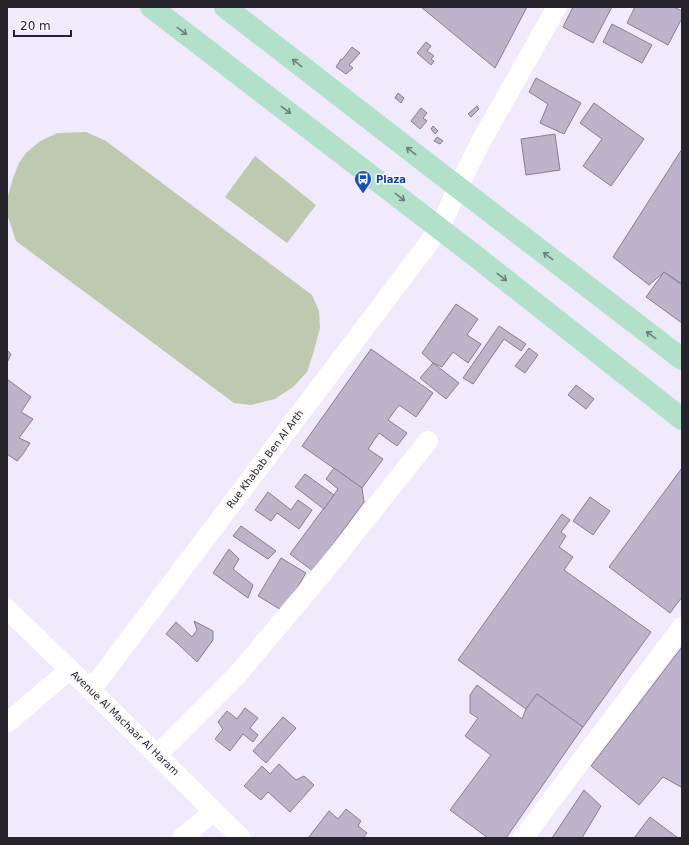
<svg xmlns="http://www.w3.org/2000/svg" width="689" height="845" font-family="'DejaVu Sans',sans-serif">
  <rect width="100%" height="100%" fill="#f1e9fc"/>
  <g fill="#bfc9af">
    <polygon points="86,132 106,141 312,295 319,311 320,328 313,354 307,372 293,387 275,399 251,405 234,403 16,241 8,217 8,196 13,178 19,163 26,153 39,142 57,133"/>
    <polygon points="255,156 316,205 287,243 225,197"/>
  </g>
  <g fill="#bdb3ca" stroke="#867e93">
    <polygon points="421,7 527,7 495,68"/>
    <polygon points="573,7 612,7 593,43 563,27"/>
    <polygon points="635,7 674,7 682,11 682,18 668,45 627,23"/>
    <polygon points="612,24 652,45 642,63 603,42"/>
    <polygon points="426,42 431,46 427,51 434,56 431,59 434,61 431,65 417,53"/>
    <polygon points="352,47 360,53 349,65 353,68 346,74 336,67 341,59 342,60"/>
    <polygon points="536,78 581,103 564,134 540,123 548,104 529,92"/>
    <polygon points="398,93 404,98 401,103 395,98"/>
    <polygon points="594,103 644,139 611,186 583,166 602,139 580,123"/>
    <polygon points="477,106 479,109 471,117 468,114"/>
    <polygon points="421,108 427,113 423,118 427,121 420,129 411,121"/>
    <polygon points="433,126 438,131 435,134 431,129"/>
    <polygon points="555,134 560,170 526,175 521,139"/>
    <polygon points="437,137 443,141 440,144 434,141"/>
    <polygon points="682,149 682,284 664,272 649,285 613,257"/>
    <polygon points="664,272 682,285 682,323 646,297"/>
    <polygon points="456,304 478,319 467,335 481,344 468,363 453,352 442,367 433,363 422,353"/>
    <polygon points="499,326 526,344 521,351 504,339 473,384 463,378"/>
    <polygon points="529,348 538,355 525,373 515,366"/>
    <polygon points="371,349 433,393 416,417 399,405 388,420 407,433 397,446 379,433 368,449 383,459 362,488 302,446"/>
    <polygon points="7,350 11,354 7,363"/>
    <polygon points="433,363 459,383 446,399 420,378"/>
    <polygon points="7,379 31,397 21,412 33,419 19,438 30,443 23,454 17,461 7,454"/>
    <polygon points="576,385 594,399 586,409 568,395"/>
    <polygon points="334,468 362,488 364,502 313,571 290,554 338,489 326,479"/>
    <polygon points="682,468 682,597 670,613 609,567"/>
    <polygon points="305,474 334,495 324,509 295,487"/>
    <polygon points="268,492 291,510 298,500 312,510 299,529 277,513 271,521 255,510"/>
    <polygon points="590,497 610,511 593,535 573,521"/>
    <polygon points="562,514 570,520 561,532 566,536 559,547 573,557 564,570 651,632 583,727 537,694 526,709 458,660"/>
    <polygon points="241,526 276,551 268,559 233,536"/>
    <polygon points="229,549 239,559 233,569 253,585 248,598 213,573"/>
    <polygon points="281,558 306,573 283,611 258,596"/>
    <polygon points="194,621 213,631 213,640 197,662 177,643 166,634 176,622 192,637 197,630"/>
    <polygon points="682,647 682,785 681,787 663,777 639,805 591,766"/>
    <polygon points="477,685 522,719 526,709 537,694 583,727 506,838 488,838 450,810 491,755 465,736 478,718 470,713 470,695"/>
    <polygon points="245,708 258,718 250,728 258,735 253,742 243,734 230,751 215,739 223,729 218,722 227,711 237,719"/>
    <polygon points="283,717 296,728 266,763 253,751"/>
    <polygon points="279,764 296,780 304,776 314,785 290,812 268,792 261,800 244,786 262,766 270,774"/>
    <polygon points="584,790 601,806 582,838 552,838"/>
    <polygon points="346,809 361,821 358,826 367,833 363,838 308,838 329,811 338,819"/>
    <polygon points="650,817 678,838 634,838"/>
  </g>
  <g fill="none" stroke-linecap="round" stroke-linejoin="round">
    <g stroke="#fff" stroke-width="20">
      <polyline points="7,609 91,690 241,838"/>
      <polyline points="91,690 440,228 458,187 480,143 557,7"/>
      <polyline points="7,723 69,670"/>
      <polyline points="157,755 238,674 326,569 428,441"/>
      <polyline points="182,838 214,811"/>
      <polyline points="523,838 682,627"/>
    </g>
    <g stroke="#b3e0cb" stroke-width="22">
      <polyline points="151,7 474,255 682,419"/>
      <polyline points="225,7 420,158 682,359"/>
    </g>
  </g>
  <defs><path id="oneway-shaft" d="M-6 0H5M1.5-3L5.5 0L1.5 3" fill="none" stroke-width="1.6" stroke-linecap="round" stroke-linejoin="round"/></defs>
  <g stroke="#6d827c">
    <use href="#oneway-shaft" transform="translate(182 31) rotate(37)"/>
    <use href="#oneway-shaft" transform="translate(297 63) rotate(-142)"/>
    <use href="#oneway-shaft" transform="translate(286 110) rotate(37)"/>
    <use href="#oneway-shaft" transform="translate(411 151) rotate(-142)"/>
    <use href="#oneway-shaft" transform="translate(400 197) rotate(38)"/>
    <use href="#oneway-shaft" transform="translate(548 256) rotate(-143)"/>
    <use href="#oneway-shaft" transform="translate(502 277) rotate(38)"/>
    <use href="#oneway-shaft" transform="translate(651 335) rotate(-143)"/>
  </g>
  <defs>
    <symbol id="bus-pin" viewBox="-11 -11 22 30"><path d="M0 17L-7.5 6A9.5 9.5 0 1 1 7.5 6Z" fill="#1a4fb4" stroke="#fbf9fe"/><path d="M-5-6H5V4H4V6H2V4H-2V6H-4V4H-5ZM-3.5-4V0h7V-4ZM-3.5 1.2v1.5H-2V1.2ZM2 1.2v1.5H3.5V1.2Z" fill="#fff"/></symbol>
  </defs>
  <g fill-rule="evenodd">
    <use href="#bus-pin" x="353" y="169" width="20" height="27"/>
  </g>
  <g text-anchor="middle" dominant-baseline="central" stroke-width="3" stroke-linejoin="round" paint-order="stroke">
    <g font-size="10" font-weight="bold" fill="#164399" stroke="#fbf9fe" text-anchor="start">
      <text x="376" y="179">Plaza</text>
    </g>
    <g font-size="10" fill="#27232c" stroke="#fbf9fe">
      <text transform="translate(265 459) rotate(-53)">Rue Khabab Ben Al Arth</text>
      <text transform="translate(125 723) rotate(44)">Avenue Al Machaar Al Haram</text>
    </g>
  </g>
  <rect width="689" height="845" fill="none" stroke="#27232c" stroke-width="16"/>
  <path d="M14 30v6h57v-6" fill="none" stroke="#27232c" stroke-width="2"/>
  <text x="20" y="30" font-size="12" fill="#27232c" stroke="#fbf9fe" stroke-width="3" paint-order="stroke">20 m</text>
</svg>
